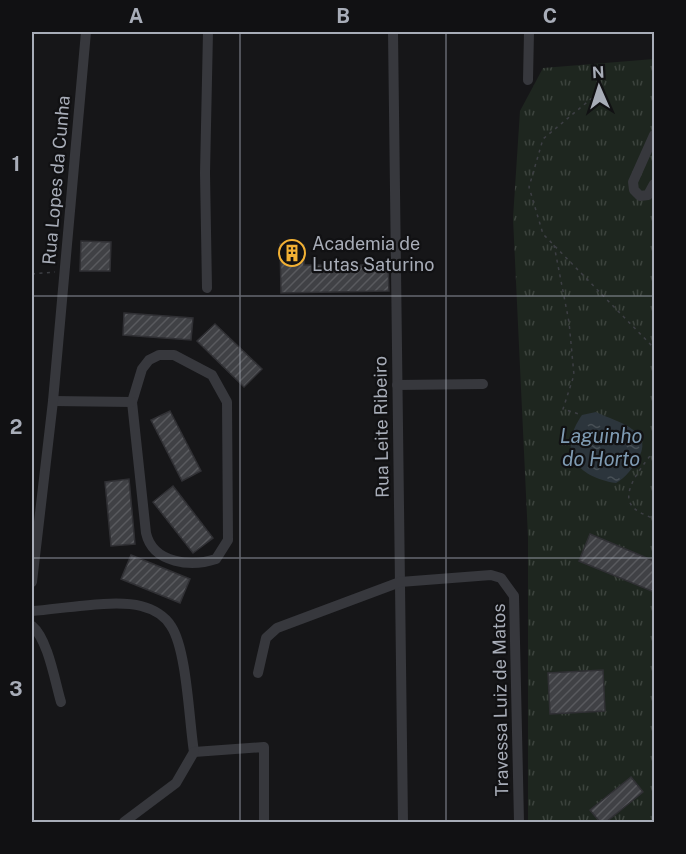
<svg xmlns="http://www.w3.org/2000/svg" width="686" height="854" font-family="'Public Sans',sans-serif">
  <defs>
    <pattern id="park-tufts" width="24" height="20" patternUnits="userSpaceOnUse" patternTransform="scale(1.5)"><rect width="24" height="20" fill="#1e261f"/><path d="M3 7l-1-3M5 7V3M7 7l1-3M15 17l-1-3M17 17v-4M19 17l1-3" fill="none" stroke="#3c433d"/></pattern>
    <pattern id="water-ripples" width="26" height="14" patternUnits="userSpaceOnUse" patternTransform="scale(1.5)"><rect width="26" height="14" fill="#2c353c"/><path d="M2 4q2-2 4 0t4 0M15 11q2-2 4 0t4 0" fill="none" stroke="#485056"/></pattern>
    <pattern id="building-hatch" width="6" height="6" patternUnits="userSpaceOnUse" patternTransform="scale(1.5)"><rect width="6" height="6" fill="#404145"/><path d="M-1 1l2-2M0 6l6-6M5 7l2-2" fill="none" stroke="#595a5e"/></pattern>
  </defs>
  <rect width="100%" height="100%" fill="#161618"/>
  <polygon fill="url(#park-tufts)" points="654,59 654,822 528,822 528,537 513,218 520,111 543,68"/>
  <path fill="url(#water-ripples)" d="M596,412C616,422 656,430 638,459C632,469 626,477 616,483C576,477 557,451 582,415Z"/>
  <g fill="url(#building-hatch)" stroke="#303034" stroke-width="1.5">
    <polygon points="81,241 111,242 110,271 80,271"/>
    <polygon points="280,244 304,245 304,265 388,265 389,291 281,293"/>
    <polygon points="124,313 193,318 191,340 123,335"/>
    <polygon points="215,324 262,369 244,387 197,341"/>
    <polygon points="170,411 201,471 182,481 151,420"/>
    <polygon points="129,479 135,544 111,546 105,482"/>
    <polygon points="173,486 213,538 193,553 153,502"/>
    <polygon points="590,534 654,561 654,592 579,561"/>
    <polygon points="131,555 190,579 180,603 121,579"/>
    <polygon points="603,670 605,711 550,714 548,673"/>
    <polygon points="631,777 643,792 606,822 600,822 590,810"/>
  </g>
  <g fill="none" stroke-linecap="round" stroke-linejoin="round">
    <g stroke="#3d3f44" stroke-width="1.5" stroke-dasharray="3 4.5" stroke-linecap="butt">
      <polyline points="592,98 543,139 529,187 543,234 654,348"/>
      <polyline points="554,245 569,322 574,375 563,409 582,415"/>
      <polyline points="32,274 55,272"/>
      <path d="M654,450C646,463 617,493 634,508C639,513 648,516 654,519"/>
    </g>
    <g stroke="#37383d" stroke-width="10">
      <polyline points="393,32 403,822"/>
      <polyline points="528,80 529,32"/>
      <polyline points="654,135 633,182 634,190 640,196 648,195 654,184"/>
      <polyline points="207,288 205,173 208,32"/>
      <path d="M159,355H174L212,375L227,402L228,540L216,559C192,567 153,564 146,533L132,402L142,369L149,360Z"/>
      <polyline points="397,385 483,384"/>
      <polyline points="53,401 132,402"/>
      <polyline points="32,582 53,401 86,32"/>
      <path d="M32,611C61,609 114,599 141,606C153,609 165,616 171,626C187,650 189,721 194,752"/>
      <path d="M32,626C48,639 55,682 61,702"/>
      <polyline points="258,673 266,638 277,628 400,582 491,575 501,578 514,596 519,822"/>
      <polyline points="194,752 264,747 264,822"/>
      <polyline points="124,822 176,783 194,752"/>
    </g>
  </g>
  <path fill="none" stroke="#a8adb8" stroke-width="1.5" stroke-opacity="0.55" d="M240,32V822M446,32V822M32,296H654M32,558H654"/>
  <defs>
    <symbol id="building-ring" viewBox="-11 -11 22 22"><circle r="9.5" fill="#111113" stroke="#f2b134" stroke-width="1.5"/><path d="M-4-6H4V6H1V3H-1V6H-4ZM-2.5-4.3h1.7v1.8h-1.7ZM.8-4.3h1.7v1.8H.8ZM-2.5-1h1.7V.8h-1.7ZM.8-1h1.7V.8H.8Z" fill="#f2b134"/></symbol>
  </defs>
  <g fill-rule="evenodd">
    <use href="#building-ring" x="277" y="238" width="30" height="30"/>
  </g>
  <g text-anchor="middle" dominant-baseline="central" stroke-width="4.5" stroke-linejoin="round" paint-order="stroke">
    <g font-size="18" fill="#a8adb8" stroke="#111113">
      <text transform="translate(56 180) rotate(-85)">Rua Lopes da Cunha</text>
      <text transform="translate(381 427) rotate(-91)">Rua Leite Ribeiro</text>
      <text transform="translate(500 700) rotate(-91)">Travessa Luiz de Matos</text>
    </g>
    <g font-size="18" fill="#a8adb8" stroke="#111113" text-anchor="start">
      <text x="312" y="243">Academia de<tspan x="312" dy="21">Lutas Saturino</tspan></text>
    </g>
    <g font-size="20" font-style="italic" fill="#7f9bb3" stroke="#111113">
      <text x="601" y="436">Laguinho<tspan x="601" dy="23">do Horto</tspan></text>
    </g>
  </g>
  <rect width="686" height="854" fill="none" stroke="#111113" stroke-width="66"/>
  <g transform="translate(599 87) rotate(357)" stroke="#111113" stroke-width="4.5" paint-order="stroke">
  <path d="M0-4.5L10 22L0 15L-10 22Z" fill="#a8adb8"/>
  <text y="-9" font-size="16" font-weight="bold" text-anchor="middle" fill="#a8adb8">N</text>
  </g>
  <rect x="33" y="33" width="620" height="788" fill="none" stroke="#a8adb8" stroke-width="2"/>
  <g font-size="20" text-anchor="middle" font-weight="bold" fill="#a8adb8">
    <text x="136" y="23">A</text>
    <text x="343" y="23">B</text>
    <text x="550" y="23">C</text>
    <text x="16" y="171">1</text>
    <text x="16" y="434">2</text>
    <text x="16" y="696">3</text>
  </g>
</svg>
